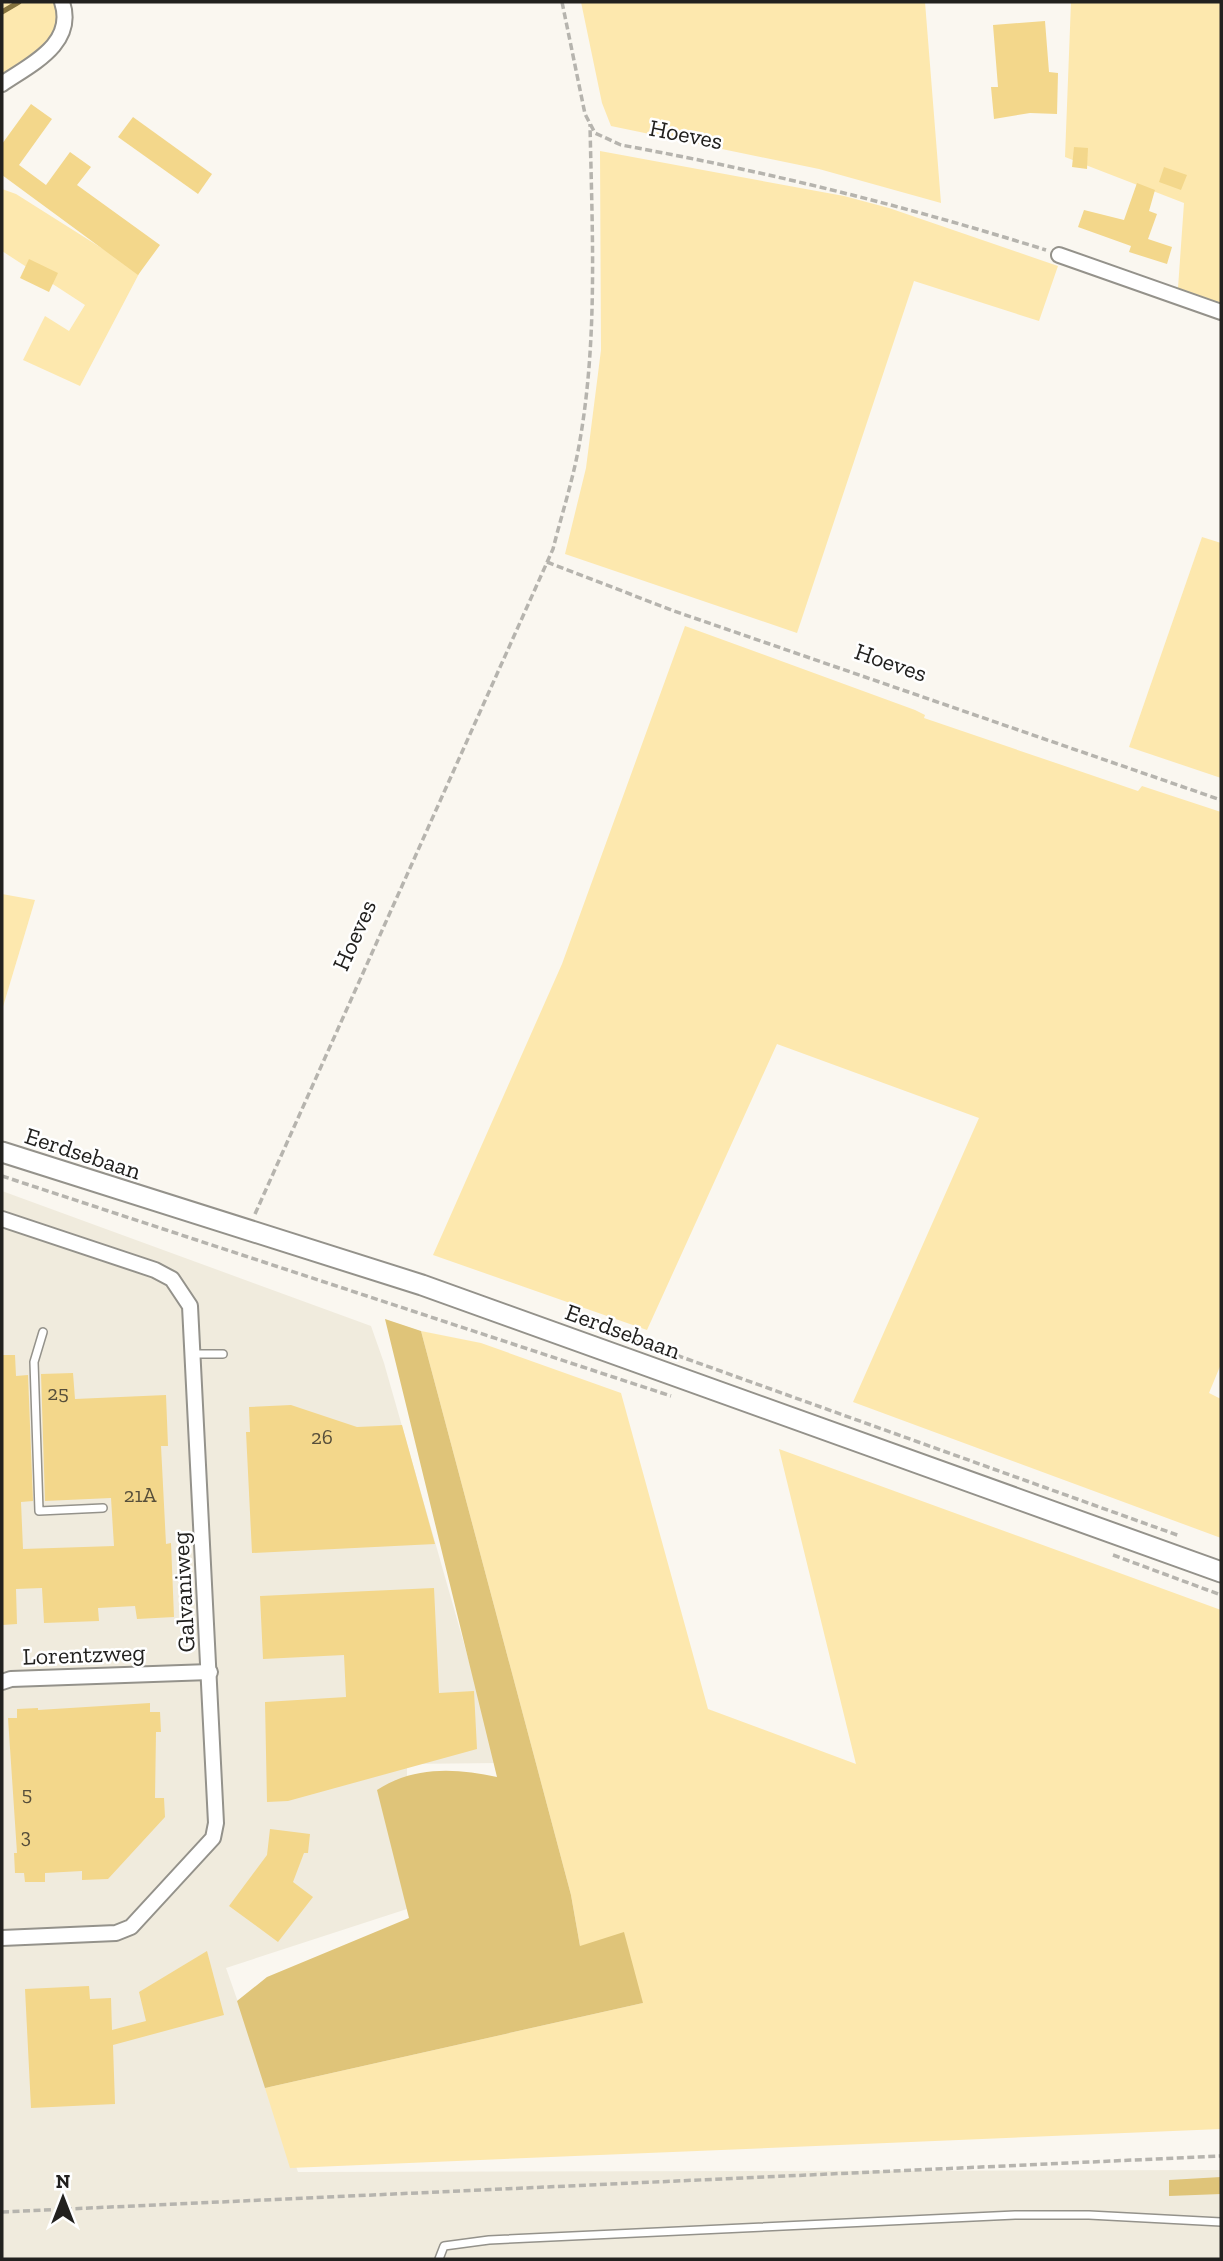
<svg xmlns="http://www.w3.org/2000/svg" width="1223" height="2261" font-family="'Zilla Slab',serif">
  <rect width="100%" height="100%" fill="#faf7f0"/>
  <polygon fill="#f0ebdd" points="2,1191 371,1326 384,1363 498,1763 407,1764 407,1909 226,1968 298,2172 1221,2170 1221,2259 2,2259"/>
  <g fill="#fde8ae">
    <path d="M2,2H58C60,45 33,54 2,77Z"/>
    <polygon points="581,2 925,2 941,203 819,169 611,126 602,103"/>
    <polygon points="1071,2 1221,2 1221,303 1178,288 1184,203 1065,157"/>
    <polygon points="600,151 844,196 889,208 1058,266 1039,321 914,281 797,633 565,554 586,468 601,350"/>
    <polygon points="2,189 16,194 130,266 141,270 80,386 23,360 45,316 69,331 85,305 2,251"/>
    <polygon points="1202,537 1221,543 1221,778 1129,747"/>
    <polygon points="685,626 915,710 925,715 924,718 1138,791 1142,786 1221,812 1221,1364 1209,1393 1221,1399 1221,1538 853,1402 979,1118 777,1044 647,1330 433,1255 562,964"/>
    <polygon points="2,894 35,900 2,1010"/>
    <polygon points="421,1331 481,1343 621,1393 708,1709 856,1764 779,1449 1221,1610 1221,2129 290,2168 265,2088 643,2003 580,1946 571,1895"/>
  </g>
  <g fill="#dfc479">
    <path d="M385,1319L421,1331L571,1895L580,1946L624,1932L643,2003L265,2088L237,2001L267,1977L409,1918L377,1790C413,1766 456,1768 497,1777Z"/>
    <polygon points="1221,2177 1221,2194 1169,2196 1169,2180"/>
  </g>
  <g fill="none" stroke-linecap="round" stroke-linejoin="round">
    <polyline stroke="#85733e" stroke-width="5" points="2,12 19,2"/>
  </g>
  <g fill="#f3d78b">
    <polygon points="1045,21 1049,72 1058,73 1057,114 1030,113 994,119 991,87 998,87 993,25"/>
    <polygon points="31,104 52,119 19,165 46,185 70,152 91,167 77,185 160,245 138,275 2,175 2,144"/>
    <polygon points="133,117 212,174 198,194 118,137"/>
    <polygon points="1074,147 1088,148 1087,169 1072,167"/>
    <polygon points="1164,167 1187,175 1181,190 1159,182"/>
    <polygon points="1137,183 1155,190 1149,211 1157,214 1148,239 1172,247 1167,264 1129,252 1131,246 1078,227 1084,210 1124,220"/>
    <polygon points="29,259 58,273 49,292 20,278"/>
    <polygon points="2,1355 15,1355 16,1376 28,1375 33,1501 21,1502 23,1549 114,1546 111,1498 45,1501 41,1374 73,1373 75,1399 166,1395 168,1446 161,1446 166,1544 171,1543 174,1617 137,1619 135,1606 98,1608 99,1621 44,1623 42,1588 16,1589 17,1624 2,1625"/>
    <polygon points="291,1405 357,1427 402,1425 435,1544 252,1553 246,1432 250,1432 249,1407"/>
    <polygon points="434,1588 439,1693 474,1691 477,1749 288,1801 267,1802 265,1702 346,1697 344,1655 263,1659 260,1596"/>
    <polygon points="150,1703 150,1712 160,1712 161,1732 156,1732 155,1798 164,1798 165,1817 108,1879 82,1880 82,1871 45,1873 45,1882 25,1882 24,1873 15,1873 14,1853 17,1853 8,1718 17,1718 17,1709 38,1708 38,1710"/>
    <polygon points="270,1829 310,1834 308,1853 304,1853 293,1882 313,1897 278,1942 229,1906 267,1855"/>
    <polygon points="207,1951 224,2015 113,2045 115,2104 31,2108 25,1989 89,1986 90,1999 111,1998 112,2030 146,2021 139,1992"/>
  </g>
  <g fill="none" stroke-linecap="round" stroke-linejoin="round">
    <defs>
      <g id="service">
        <polyline points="43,1332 34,1362 39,1511 103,1508"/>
        <polyline points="194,1354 223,1354"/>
        <polyline points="439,2259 444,2246 489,2240 1015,2215 1089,2215 1221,2222"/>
      </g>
      <g id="minor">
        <path d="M2,84C31,64 76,44 62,2"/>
        <polyline points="1059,255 1221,312"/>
        <polyline points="2,1219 155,1270 172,1279 190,1306 216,1823 213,1838 131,1927 116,1933 2,1938"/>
        <polyline points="2,1682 11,1679 210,1672"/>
      </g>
      <polyline id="secondary" points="2,1152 422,1285 1221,1572"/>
    </defs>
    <use href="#service" stroke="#94928b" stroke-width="10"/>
    <use href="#minor" stroke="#94928b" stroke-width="18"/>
    <use href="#secondary" stroke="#94928b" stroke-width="23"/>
    <g stroke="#b6b4ae" stroke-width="3.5" stroke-dasharray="7 3.5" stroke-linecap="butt">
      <path d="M562,2L585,114L595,133L621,145C765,171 906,206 1046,250"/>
      <polyline points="547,562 674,611 1221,800"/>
      <polyline points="2,1176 671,1396"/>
      <path d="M255,1214L553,549C562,513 574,477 580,440C598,336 592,228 590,124"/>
      <polyline points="637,1341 1180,1536"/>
      <polyline points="1113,1555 1221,1595"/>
      <polyline points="2,2212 1221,2156"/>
    </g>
    <use href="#service" stroke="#fff" stroke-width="7"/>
    <use href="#minor" stroke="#fff" stroke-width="14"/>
    <use href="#secondary" stroke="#fff" stroke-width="19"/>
  </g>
  <g text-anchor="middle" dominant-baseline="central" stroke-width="5" stroke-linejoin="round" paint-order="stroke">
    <g font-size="21" fill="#564e3a">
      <text x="58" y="1392">25</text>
      <text x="322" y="1436">26</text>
      <text x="140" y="1494">21A</text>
      <text x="27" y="1793">5</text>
      <text x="26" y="1835">3</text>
    </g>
    <g font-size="24" fill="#22211f" stroke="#fff">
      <text transform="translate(686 134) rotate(11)">Hoeves</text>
      <text transform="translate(891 662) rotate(19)">Hoeves</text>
      <text transform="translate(354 935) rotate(-66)">Hoeves</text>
      <text transform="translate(83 1153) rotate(18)">Eerdsebaan</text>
      <text transform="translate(623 1331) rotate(20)">Eerdsebaan</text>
      <text transform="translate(183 1592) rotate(-93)">Galvaniweg</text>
      <text transform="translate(84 1654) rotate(-2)">Lorentzweg</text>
    </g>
  </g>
  <rect width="1223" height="2261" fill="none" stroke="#22211f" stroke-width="7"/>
  <g transform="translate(63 2198)" stroke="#ffffff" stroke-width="5" paint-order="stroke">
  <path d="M0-5L12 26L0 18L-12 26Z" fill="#22211f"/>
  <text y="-10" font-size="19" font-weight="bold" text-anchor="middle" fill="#22211f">N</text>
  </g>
</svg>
